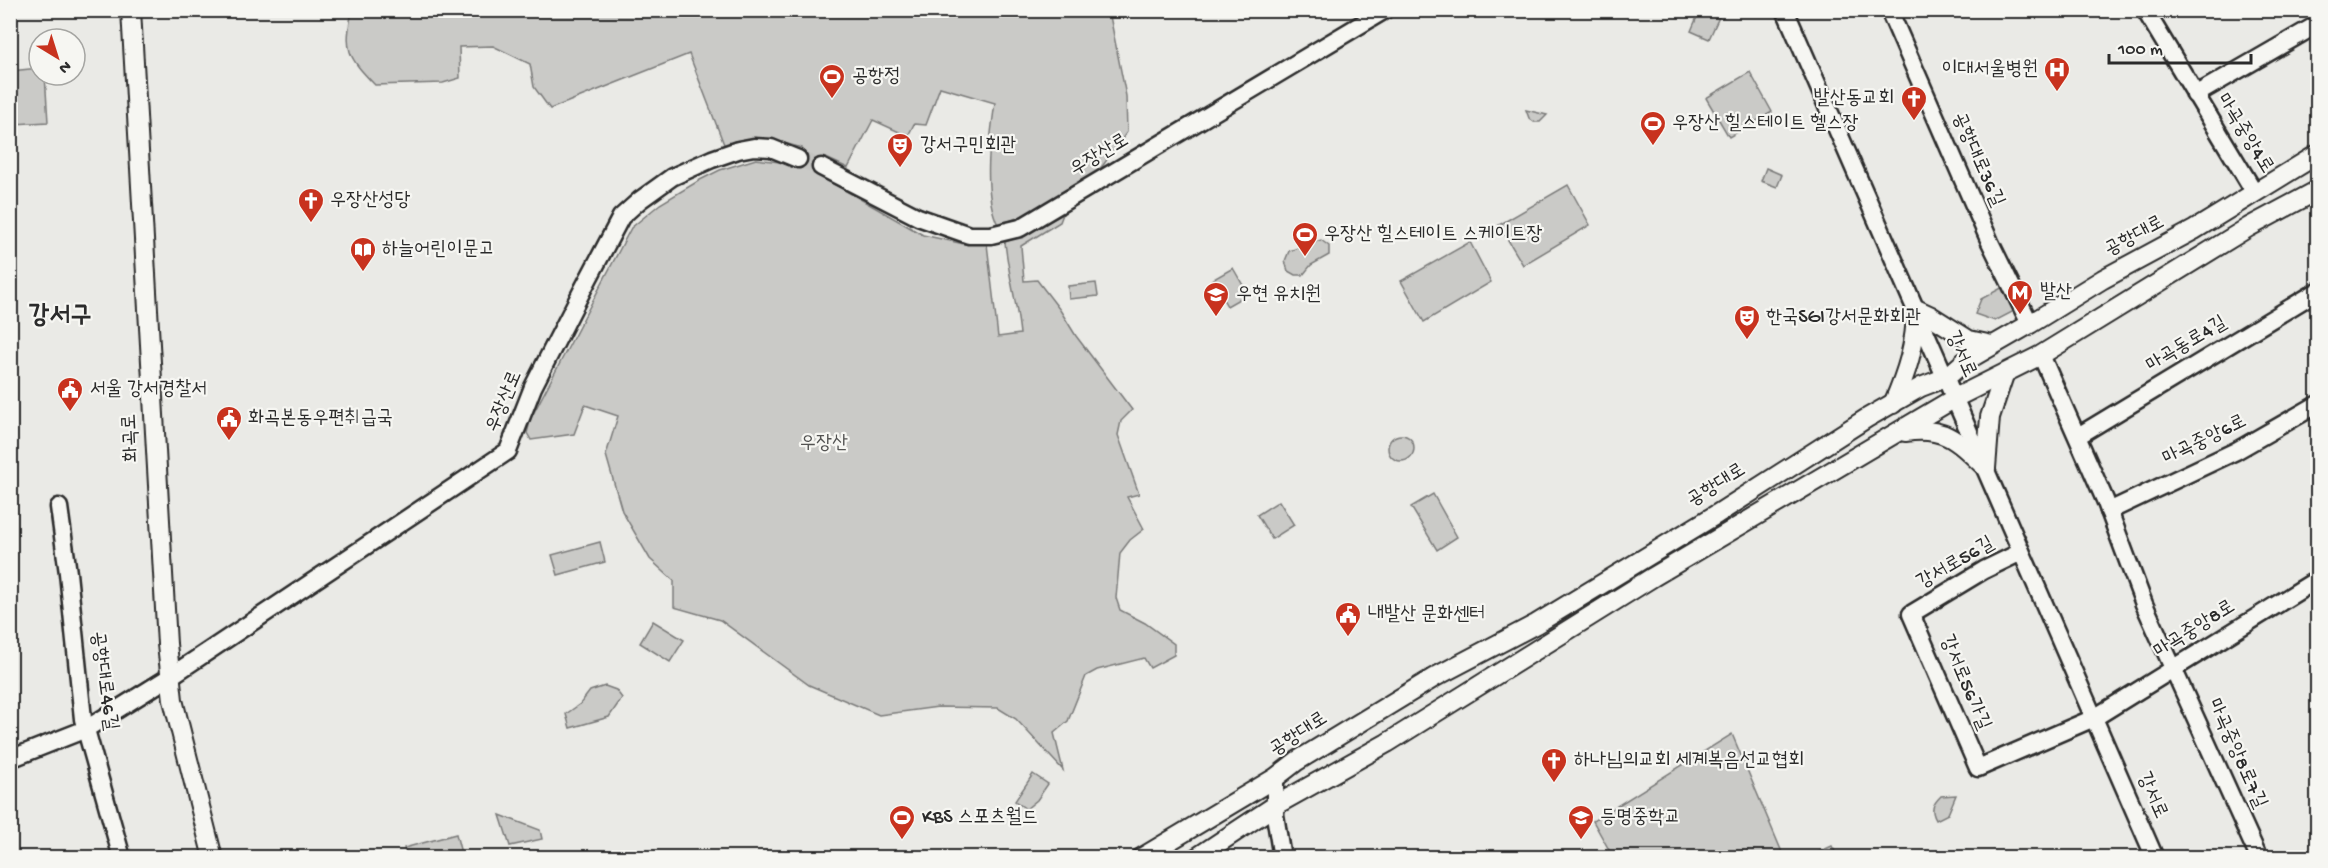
<svg xmlns="http://www.w3.org/2000/svg" width="2328" height="868" font-family="'Gochi Hand','Poor Story',sans-serif">
  <rect width="100%" height="100%" fill="#eaeae6"/>
  <filter id="ink" filterUnits="userSpaceOnUse"><feTurbulence type="fractalNoise" baseFrequency=".0167" numOctaves="2"/><feDisplacementMap in="SourceGraphic" scale="12" xChannelSelector="R" yChannelSelector="G"/><feConvolveMatrix kernelMatrix="1 2 1 2 8 2 1 2 1" color-interpolation-filters="sRGB"/></filter>
  <g filter="url(#ink)">
    <g fill="#cacac7" stroke="#7a7a79" stroke-width="1.5">
      <polygon points="1700,10 1710,11 1720,15 1709,39 1691,31"/>
      <path d="M352,11H1109L1126,96L1127,132L1096,175L1033,212L998,225C982,193 990,137 995,103L940,87L926,125L914,124L908,136L873,120L848,168L826,158L818,175L923,235L964,244H987L998,337L1020,334C1017,303 1008,273 1005,242L1021,236L1063,214L1060,222L1021,246L1024,281L1037,280L1060,310L1076,336L1132,410L1121,421L1118,435L1139,494L1127,497L1144,529L1130,540L1120,553L1116,598L1120,610L1145,623L1174,644V655L1150,668L1144,658L1097,670L1086,676L1068,721L1054,733L1063,770L1016,719L998,708L938,707L879,715L809,685L720,620L674,607V581L650,559L622,511L606,455L618,416L585,405L574,434L531,440L527,433L531,418L631,228L660,204L700,180L720,170L756,159L795,164L802,148L777,141L725,147L689,54L550,109L534,87L530,64L493,46L459,47L460,78L443,83L375,85C347,56 344,50 352,11Z"/>
      <polygon points="39,68 39,75 45,75 48,122 14,124 11,71"/>
      <polygon points="1750,72 1772,112 1729,137 1706,98"/>
      <polygon points="1526,110 1547,115 1540,122 1534,122 1529,118"/>
      <polygon points="1766,168 1782,175 1777,187 1761,181"/>
      <polygon points="1568,185 1590,225 1523,265 1499,225"/>
      <polygon points="1321,240 1329,246 1329,255 1311,265 1303,275 1295,275 1288,271 1285,261 1289,251"/>
      <polygon points="1470,242 1491,282 1424,322 1401,281"/>
      <polygon points="1233,268 1248,294 1227,306 1212,280"/>
      <polygon points="1096,283 1098,296 1069,299 1068,286"/>
      <polygon points="2005,286 2018,309 1995,321 1975,314 1981,299"/>
      <circle cx="1401" cy="448" r="13"/>
      <polygon points="1433,494 1457,537 1437,550 1411,507"/>
      <polygon points="1279,501 1294,525 1272,539 1257,515"/>
      <polygon points="600,542 605,562 558,575 552,555"/>
      <polygon points="653,621 684,640 670,662 640,643"/>
      <polygon points="605,686 616,690 622,698 609,717 570,728 566,714 580,704 590,691"/>
      <polygon points="1732,734 1784,857 1613,857 1593,821"/>
      <polygon points="1033,774 1048,784 1037,800 1026,809 1015,801"/>
      <path d="M1956,795L1948,814L1936,820C1930,809 1933,804 1941,796Z"/>
      <polygon points="500,815 540,830 542,839 510,846"/>
      <polygon points="456,834 462,857 407,857 404,848"/>
      <polygon points="1832,846 1838,857 1816,857 1814,854"/>
    </g>
    <g fill="none" stroke-linecap="round" stroke-linejoin="round">
      <polyline stroke="#c4c4c1" stroke-width="16" stroke-dasharray="16 8" stroke-linecap="butt" points="798,159 821,167"/>
      <defs>
        <g id="secondary">
          <polyline points="1785,10 2155,858"/>
          <polyline points="1889,10 1990,242 2030,324"/>
          <polyline points="2145,10 2255,193"/>
          <polyline points="2195,95 2318,24"/>
          <polyline points="821,167 918,217 969,235 991,235 1020,228 1385,10"/>
          <polyline points="2041,355 2105,500 2144,604 2259,858"/>
          <polyline points="2078,436 2318,291"/>
          <polyline points="59,507 68,573 83,719 122,858"/>
          <polyline points="2109,511 2236,451 2318,404"/>
          <polyline points="2021,552 1984,570 1911,614 1978,768 2094,718 2318,579"/>
          <polyline points="10,759 86,729 171,676 508,451 533,387 583,289 621,217 640,200 672,177 712,159 738,150 754,147 771,148 798,159"/>
          <polyline points="1275,778 1275,815 1282,858"/>
        </g>
        <g id="primary">
          <polyline points="131,10 167,644 173,700 213,858"/>
          <path d="M1893,404C1907,372 1916,344 1916,309L1931,316L1969,340L1992,345"/>
          <path d="M1905,432C1945,426 1958,441 1986,468"/>
          <polyline points="1986,468 1990,417 2004,375"/>
          <polyline points="1141,858 1275,778 1297,761 1435,677 1536,624 1717,514 1867,418 1921,387 1947,377 1964,362 2030,324 2103,279 2194,230 2318,154"/>
          <polyline points="1196,858 1276,805 1387,743 1653,577 1955,398 2041,355 2249,227 2318,190"/>
        </g>
      </defs>
      <use href="#secondary" stroke="#2b2b2b" stroke-width="21"/>
      <use href="#primary" stroke="#2b2b2b" stroke-width="22"/>
      <use href="#secondary" stroke="#f6f6f2" stroke-width="16"/>
      <use href="#primary" stroke="#f6f6f2" stroke-width="18"/>
    </g>
  </g>
  <defs>
    <symbol id="hospital-pin" viewBox="-11 -11 22 30"><path d="M0 17L-7.5 6A9.5 9.5 0 1 1 7.5 6Z" fill="#c8321e" stroke="#f6f6f2"/><path d="M-5-5h3v3.5h4V-5h3V5h-3V1.5h-4V5h-3Z" fill="#fff"/></symbol>
    <symbol id="stadium-pin" viewBox="-11 -11 22 30"><path d="M0 17L-7.5 6A9.5 9.5 0 1 1 7.5 6Z" fill="#c8321e" stroke="#f6f6f2"/><path d="M0-5a6.5 5 0 1 0 0 10a6.5 5 0 1 0 0-10ZM-3.5-1.8h7v3.6h-7Z" fill="#fff"/></symbol>
    <symbol id="church-pin" viewBox="-11 -11 22 30"><path d="M0 17L-7.5 6A9.5 9.5 0 1 1 7.5 6Z" fill="#c8321e" stroke="#f6f6f2"/><path d="M-1.2-6h2.4v3.5h3.3v2.4h-3.3V6h-2.4V-.1h-3.3v-2.4h3.3Z" fill="#fff"/></symbol>
    <symbol id="theatre-pin" viewBox="-11 -11 22 30"><path d="M0 17L-7.5 6A9.5 9.5 0 1 1 7.5 6Z" fill="#c8321e" stroke="#f6f6f2"/><path d="M-5-5.5Q0-4 5-5.5V0Q5 5 0 6Q-5 5-5 0ZM-3.3-2.5H-1v1.5H-3.3ZM1-2.5H3.3v1.5H1ZM-2.8 1Q0 5.5 2.8 1Z" fill="#fff"/></symbol>
    <symbol id="library-pin" viewBox="-11 -11 22 30"><path d="M0 17L-7.5 6A9.5 9.5 0 1 1 7.5 6Z" fill="#c8321e" stroke="#f6f6f2"/><path d="M-6-4Q-3-5.5-.7-3.5V5Q-3 3-6 4ZM6-4Q3-5.5 .7-3.5V5Q3 3 6 4Z" fill="#fff"/></symbol>
    <symbol id="metro-pin" viewBox="-11 -11 22 30"><path d="M0 17L-7.5 6A9.5 9.5 0 1 1 7.5 6Z" fill="#c8321e" stroke="#f6f6f2"/><path d="M-5.5 5V-5H-3L0 0L3-5H5.5V5H3V-.5L0 4L-3-.5V5Z" fill="#fff"/></symbol>
    <symbol id="school-pin" viewBox="-11 -11 22 30"><path d="M0 17L-7.5 6A9.5 9.5 0 1 1 7.5 6Z" fill="#c8321e" stroke="#f6f6f2"/><path d="M0-5L7-2L0 1L-7-2ZM-4 1L0 2.5L4 1V4Q0 6-4 4Z" fill="#fff"/></symbol>
    <symbol id="civic-pin" viewBox="-11 -11 22 30"><path d="M0 17L-7.5 6A9.5 9.5 0 1 1 7.5 6Z" fill="#c8321e" stroke="#f6f6f2"/><path d="M-.6-6.5H3V-4.5H.6V-3L4-1V1h2V6H-6V1h2V-1L-.6-3ZM-1.2 2.5V6h2.4V2.5Z" fill="#fff"/></symbol>
  </defs>
  <g fill-rule="evenodd">
    <use href="#hospital-pin" x="2042" y="55" width="30" height="40"/>
    <use href="#stadium-pin" x="817" y="62" width="30" height="40"/>
    <use href="#church-pin" x="1899" y="84" width="30" height="40"/>
    <use href="#stadium-pin" x="1638" y="109" width="30" height="40"/>
    <use href="#theatre-pin" x="885" y="131" width="30" height="40"/>
    <use href="#church-pin" x="296" y="186" width="30" height="40"/>
    <use href="#stadium-pin" x="1290" y="220" width="30" height="40"/>
    <use href="#library-pin" x="348" y="235" width="30" height="40"/>
    <use href="#metro-pin" x="2005" y="278" width="30" height="40"/>
    <use href="#school-pin" x="1201" y="280" width="30" height="40"/>
    <use href="#theatre-pin" x="1732" y="303" width="30" height="40"/>
    <use href="#civic-pin" x="55" y="375" width="30" height="40"/>
    <use href="#civic-pin" x="214" y="404" width="30" height="40"/>
    <use href="#civic-pin" x="1333" y="600" width="30" height="40"/>
    <use href="#church-pin" x="1539" y="746" width="30" height="40"/>
    <use href="#stadium-pin" x="887" y="803" width="30" height="40"/>
    <use href="#school-pin" x="1566" y="803" width="30" height="40"/>
  </g>
  <g text-anchor="middle" dominant-baseline="central" stroke-width="4.5" stroke-linejoin="round" paint-order="stroke">
    <g font-size="20" fill="#2b2b2b" stroke="#f6f6f2" text-anchor="start">
      <text x="2038" y="70" text-anchor="end">이대서울병원</text>
      <text x="852" y="77">공항정</text>
      <text x="1894" y="99" text-anchor="end">발산동교회</text>
      <text x="1672" y="124">우장산 힐스테이트 헬스장</text>
      <text x="920" y="146">강서구민회관</text>
      <text x="330" y="201">우장산성당</text>
      <text x="1324" y="235">우장산 힐스테이트 스케이트장</text>
      <text x="382" y="250">하늘어린이문고</text>
      <text x="2040" y="293">발산</text>
      <text x="1236" y="295">우현 유치원</text>
      <text x="1766" y="318">한국SGI강서문화회관</text>
      <text x="90" y="390">서울 강서경찰서</text>
      <text x="248" y="419">화곡본동우편취급국</text>
      <text x="1368" y="615">내발산 문화센터</text>
      <text x="1574" y="761">하나님의교회 세계복음선교협회</text>
      <text x="922" y="818">KBS 스포츠월드</text>
      <text x="1600" y="818">등명중학교</text>
    </g>
    <g font-size="20" fill="#2b2b2b" stroke="#f6f6f2">
      <text transform="translate(2244 134) rotate(58)">마곡중앙4로</text>
      <text transform="translate(1100 156) rotate(-31)">우장산로</text>
      <text transform="translate(1977 160) rotate(66)">공항대로36길</text>
      <text transform="translate(2135 237) rotate(-28)">공항대로</text>
      <text transform="translate(2187 345) rotate(-31)">마곡동로4길</text>
      <text transform="translate(1960 355) rotate(66)">강서로</text>
      <text transform="translate(505 402) rotate(-67)">우장산로</text>
      <text transform="translate(132 438) rotate(-93)">화곡로</text>
      <text transform="translate(2205 441) rotate(-26)">마곡중앙6로</text>
      <text transform="translate(1717 486) rotate(-32)">공항대로</text>
      <text transform="translate(1956 564) rotate(-30)">강서로56길</text>
      <text transform="translate(2195 630) rotate(-32)">마곡중앙8로</text>
      <text transform="translate(103 681) rotate(82)">공항대로46길</text>
      <text transform="translate(1964 683) rotate(67)">강서로56가길</text>
      <text transform="translate(1299 735) rotate(-33)">공항대로</text>
      <text transform="translate(2236 754) rotate(66)">마곡중앙8로7길</text>
      <text transform="translate(2151 796) rotate(66)">강서로</text>
    </g>
    <g font-size="20" fill="#535352" stroke="#f6f6f2">
      <text x="824" y="444">우장산</text>
    </g>
    <g font-size="26" font-weight="bold" fill="#2b2b2b" stroke="#f6f6f2">
      <text x="60" y="317">강서구</text>
    </g>
  </g>
  <rect width="2328" height="868" fill="none" stroke="#f6f6f2" stroke-width="36"/>
  <rect x="18" y="18" width="2292" height="832" fill="none" stroke="#2b2b2b" stroke-width="2" filter="url(#ink)"/>
  <g transform="translate(57 57) rotate(142)"><circle r="28" fill="#f6f6f2" stroke="#a5a5a2" stroke-width="1.5"/>
  <path d="M0-4.5L10 22L0 15L-10 22Z" fill="#c8321e"/>
  <text y="-9" font-size="16" font-weight="bold" text-anchor="middle" fill="#2b2b2b">N</text>
  </g>
  <path d="M2109 54v9h142v-9" fill="none" stroke="#2b2b2b" stroke-width="3"/>
  <text x="2118" y="54" font-size="18" fill="#2b2b2b" stroke="#f6f6f2" stroke-width="4.5" paint-order="stroke">100 m</text>
</svg>
